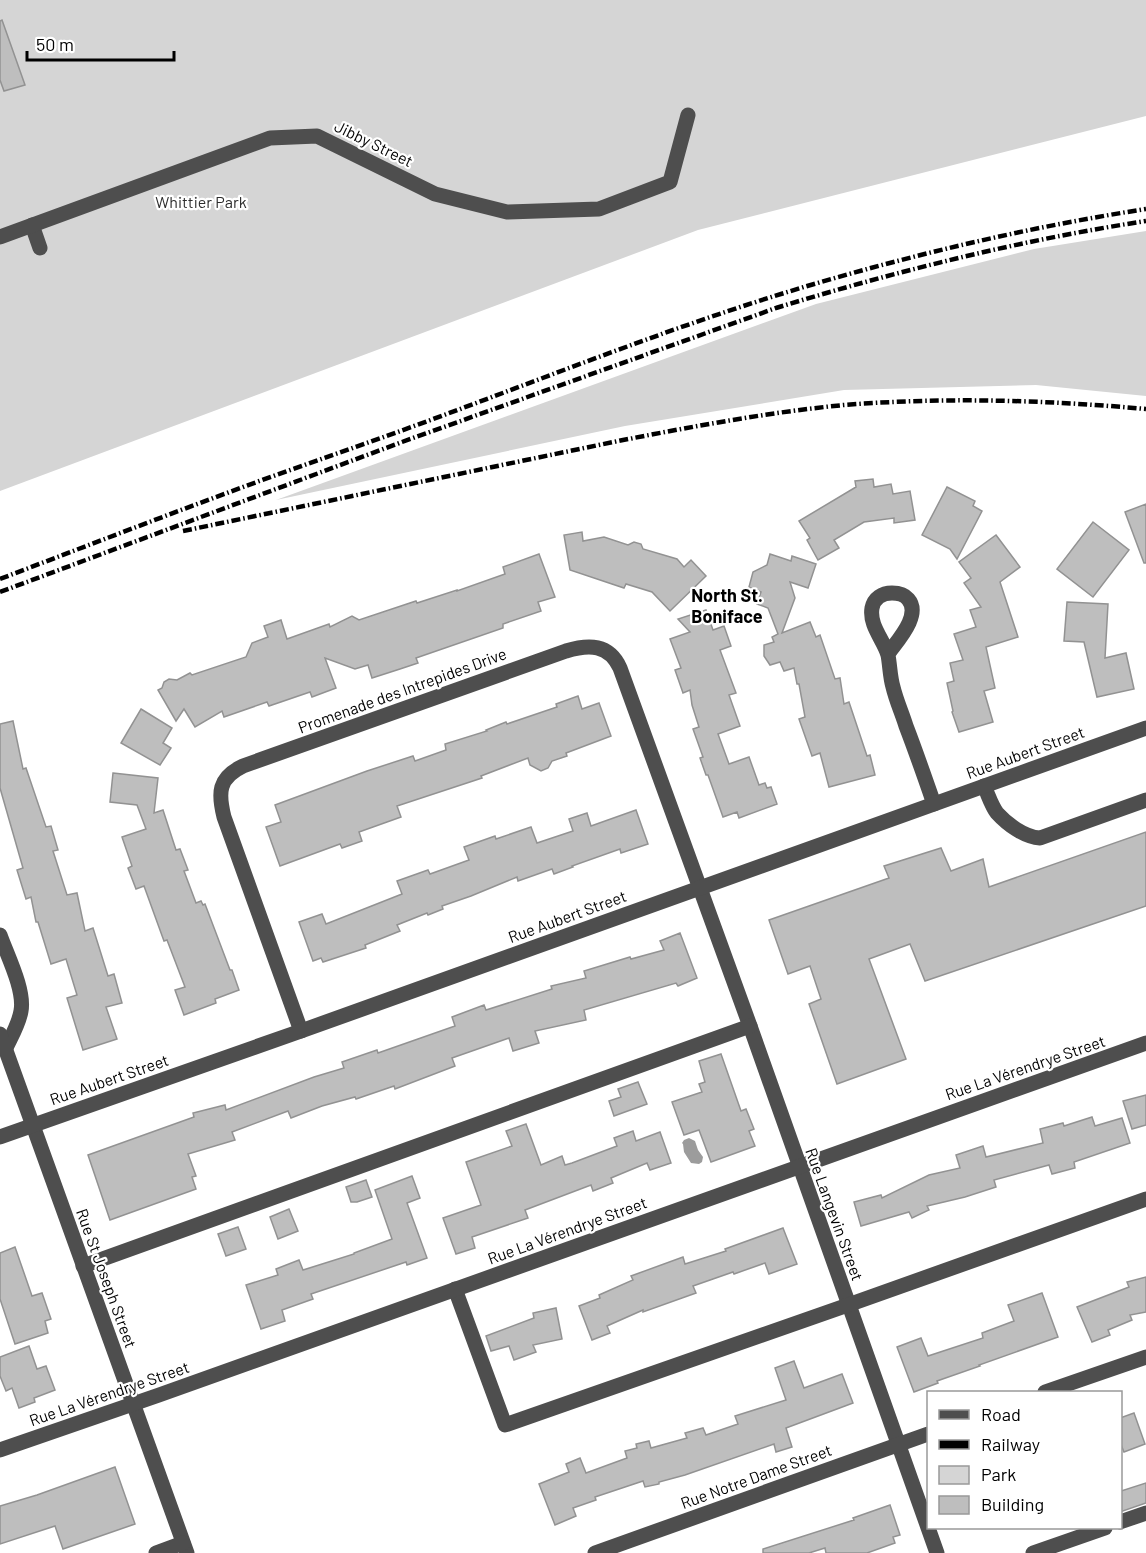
<svg xmlns="http://www.w3.org/2000/svg" width="1146" height="1553" font-family="Barlow,sans-serif">
  <rect width="100%" height="100%" fill="#fff"/>
  <g fill="#d5d5d5">
    <polygon points="0,0 1146,0 1146,116 698,230 0,491"/>
    <polygon points="1146,231 1146,396 1036,385 844,390 625,426 276,500 816,304 1034,249"/>
  </g>
  <polygon fill="#9c9c9c" points="689,1138 695,1141 698,1150 703,1157 702,1162 699,1164 691,1163 684,1152 683,1144 682,1143 684,1140"/>
  <g fill="#bebebe" stroke="#929292" stroke-width="1.5">
    <polygon points="2,20 25,85 4,91 0,80 0,21"/>
    <polygon points="873,479 874,487 891,484 893,494 910,491 915,520 894,523 894,518 864,522 834,540 839,548 818,560 807,540 810,538 799,521 856,487 855,481"/>
    <polygon points="947,487 975,501 973,506 982,511 957,559 950,549 922,535"/>
    <polygon points="1146,504 1146,563 1144,563 1125,512"/>
    <polygon points="1093,522 1129,550 1093,597 1057,569"/>
    <polygon points="582,532 583,541 604,537 628,545 634,542 641,544 643,549 677,559 684,567 691,560 706,576 670,611 652,592 626,584 624,588 570,570 564,535"/>
    <polygon points="996,535 1020,567 1000,582 1018,637 986,647 995,688 984,691 993,722 959,732 952,712 953,711 947,683 954,681 950,663 963,660 954,634 976,627 970,610 981,607 964,583 971,578 959,562"/>
    <polygon points="539,554 555,597 538,602 541,611 503,624 503,628 416,658 418,663 400,669 372,678 368,665 355,669 325,658 336,688 312,697 310,692 269,706 267,702 224,717 222,711 195,727 184,709 176,721 158,690 162,688 164,682 169,679 177,680 190,673 192,675 246,657 252,643 268,637 264,626 281,620 287,639 329,624 330,627 352,616 359,620 416,601 417,603 457,590 457,591 505,574 503,567"/>
    <polygon points="770,554 791,561 792,556 816,564 808,588 790,582 795,598 782,633 810,622 816,637 820,635 835,679 840,678 844,704 849,702 867,756 870,755 875,775 829,787 820,753 812,756 799,719 805,717 799,684 797,684 794,668 784,671 780,662 770,665 764,656 764,645 774,642 772,637 778,634 768,608 757,604 761,592 749,587 753,572 767,565"/>
    <polygon points="1067,602 1108,604 1105,658 1126,653 1134,689 1097,697 1084,642 1064,641"/>
    <polygon points="706,610 713,630 724,626 731,646 720,650 736,693 729,695 740,726 718,734 729,764 749,757 759,785 765,783 767,788 771,787 777,804 739,818 737,812 723,817 708,775 706,775 700,758 703,757 693,729 699,727 692,705 690,690 683,693 675,670 681,668 670,639 690,632 678,619"/>
    <polygon points="578,696 582,709 599,703 611,736 566,753 567,756 552,761 548,768 541,771 530,765 528,758 481,776 482,778 397,806 401,817 359,832 362,841 342,848 340,844 280,866 266,827 281,822 275,805 367,771 413,756 415,761 446,750 445,744 487,731 486,730 506,722 507,724 557,707 556,704"/>
    <polygon points="141,709 172,728 163,743 171,748 160,765 121,743"/>
    <polygon points="13,721 23,769 26,768 46,827 51,826 58,850 53,851 67,895 77,893 85,931 93,928 108,976 114,974 122,1003 106,1007 117,1039 83,1050 67,998 77,995 66,959 51,964 38,922 36,922 31,897 26,899 17,870 23,868 0,788 0,724"/>
    <polygon points="113,773 158,778 154,813 163,810 176,850 180,849 188,870 184,871 196,903 201,901 203,905 205,904 230,970 232,970 239,990 215,999 216,1003 184,1015 175,990 185,987 167,940 164,941 144,886 136,889 128,868 132,866 122,837 146,829 137,805 110,802"/>
    <polygon points="636,810 648,844 621,853 620,849 572,866 573,867 554,874 552,869 518,881 517,877 471,896 442,906 443,909 428,915 427,913 397,925 400,931 365,945 366,948 323,962 321,958 313,961 299,922 322,914 326,924 402,894 397,881 428,870 430,874 469,860 464,847 495,836 496,839 531,827 537,843 573,831 569,819 587,813 591,826"/>
    <polygon points="1146,832 1146,906 925,981 910,944 869,959 906,1059 837,1084 809,1004 821,999 810,966 788,974 769,920 889,878 884,866 941,848 951,871 983,859 989,887"/>
    <polygon points="680,933 697,978 678,986 676,983 584,1010 586,1020 535,1031 539,1043 513,1051 509,1038 452,1058 455,1066 395,1089 394,1086 356,1099 355,1097 322,1106 291,1118 288,1111 232,1132 235,1140 188,1154 196,1176 192,1177 196,1189 110,1220 88,1155 194,1117 193,1113 225,1105 226,1110 314,1077 344,1068 342,1062 377,1050 378,1053 455,1026 452,1017 484,1005 486,1010 552,989 551,986 586,978 584,971 630,957 631,959 664,950 660,941"/>
    <polygon points="721,1054 741,1111 746,1109 754,1129 749,1131 755,1146 711,1162 699,1130 684,1135 672,1102 702,1092 699,1084 705,1082 699,1061"/>
    <polygon points="638,1082 647,1104 614,1116 609,1101 621,1097 618,1089"/>
    <polygon points="1146,1095 1146,1125 1132,1129 1123,1101"/>
    <polygon points="1092,1117 1095,1126 1122,1118 1130,1143 1074,1162 1075,1168 1052,1174 1049,1165 994,1180 996,1187 965,1197 927,1206 929,1210 912,1218 909,1212 861,1226 854,1202 881,1195 882,1198 929,1175 960,1168 956,1155 983,1146 986,1157 1043,1143 1040,1129 1063,1123 1064,1126"/>
    <polygon points="526,1124 541,1165 562,1156 565,1165 572,1163 617,1146 614,1138 633,1131 636,1141 660,1132 671,1163 650,1170 647,1163 611,1178 613,1183 593,1191 591,1185 525,1210 528,1218 472,1237 475,1248 456,1254 443,1218 481,1205 466,1162 512,1146 506,1131"/>
    <polygon points="412,1176 420,1198 407,1203 427,1258 407,1265 406,1262 311,1294 313,1299 282,1310 285,1321 261,1329 246,1285 278,1275 276,1269 299,1260 303,1270 354,1254 354,1253 392,1239 375,1190"/>
    <polygon points="366,1180 372,1197 357,1202 351,1202 346,1187"/>
    <polygon points="289,1209 298,1231 278,1239 270,1217"/>
    <polygon points="238,1227 246,1249 226,1256 218,1234"/>
    <polygon points="783,1228 797,1264 769,1274 765,1263 734,1274 733,1272 693,1286 696,1293 643,1312 643,1310 607,1326 610,1333 592,1340 579,1306 600,1298 599,1295 633,1280 631,1276 683,1257 685,1264 726,1251 725,1249"/>
    <polygon points="15,1247 32,1296 42,1293 51,1319 45,1321 48,1333 15,1344 0,1299 0,1253"/>
    <polygon points="1146,1277 1146,1312 1130,1315 1132,1320 1108,1330 1110,1335 1092,1342 1077,1307 1129,1287 1127,1282"/>
    <polygon points="1042,1293 1058,1337 979,1365 980,1366 937,1381 938,1383 914,1392 897,1347 921,1338 928,1356 983,1338 982,1333 1014,1321 1008,1305"/>
    <polygon points="556,1308 562,1339 533,1345 536,1352 514,1360 509,1346 491,1351 486,1336 534,1318 533,1313"/>
    <polygon points="29,1346 37,1369 46,1366 55,1390 34,1398 35,1402 19,1408 12,1388 6,1391 0,1376 0,1357"/>
    <polygon points="794,1361 804,1388 842,1374 853,1403 786,1428 792,1447 776,1452 774,1444 685,1475 659,1482 659,1484 645,1487 643,1481 595,1497 596,1500 573,1508 576,1516 555,1525 539,1484 569,1472 566,1464 580,1458 586,1473 627,1458 625,1451 637,1448 636,1444 649,1441 651,1448 687,1438 685,1433 703,1428 706,1435 738,1424 735,1416 786,1400 775,1368"/>
    <polygon points="1134,1413 1145,1444 1124,1452 1120,1442 1120,1418"/>
    <polygon points="115,1467 135,1524 63,1549 55,1526 0,1544 0,1506 37,1495"/>
    <polygon points="1146,1483 1146,1503 1120,1512 1121,1491"/>
    <polygon points="890,1505 900,1535 893,1537 895,1543 867,1553 826,1553 825,1548 809,1553 763,1553 763,1549 854,1520 853,1518"/>
  </g>
  <g fill="none" stroke-linecap="round" stroke-linejoin="round">
    <g stroke="#4e4e4e" stroke-width="15">
      <polyline points="32,225 40,248"/>
      <polyline points="0,237 270,138 317,136 435,194 507,212 599,209 670,182 688,115"/>
      <path d="M888,654C897,641 922,615 908,599C904,594 898,593 892,593C882,593 874,598 872,608C869,626 884,640 888,655C890,666 890,677 893,687C896,700 902,713 906,726C916,752 925,778 934,804"/>
      <path d="M984,786C988,794 991,805 997,813C1007,824 1024,837 1040,838L1146,800"/>
      <path d="M0,935C7,955 25,990 21,1011C19,1024 11,1037 5,1050"/>
      <path d="M301,1031L224,817C218,793 218,778 243,766L566,651C589,644 609,644 620,668L750,1026L937,1553"/>
      <polyline points="0,1034 187,1553"/>
      <polyline points="0,1137 301,1031 1146,728"/>
      <polyline points="83,1266 750,1026"/>
      <polyline points="455,1289 505,1425 848,1305 1146,1199"/>
      <polyline points="1045,1392 1146,1357"/>
      <polyline points="0,1450 159,1395 1146,1043"/>
      <polyline points="1120,1522 1146,1513"/>
      <polyline points="156,1553 183,1543"/>
      <polyline points="595,1553 928,1434"/>
      <polyline points="1033,1553 1105,1528"/>
    </g>
    <g stroke="#000" stroke-width="4.5" stroke-dasharray="9 3 1.5 3" stroke-linecap="butt">
      <path d="M183,531L623,440C696,426 770,412 844,405C945,397 1046,400 1146,409"/>
      <path d="M0,579C76,550 151,521 227,493C299,466 372,442 444,415C568,369 693,319 821,282C928,251 1036,226 1146,209"/>
      <path d="M0,592L402,442L776,308C897,271 1021,240 1146,221"/>
    </g>
  </g>
  <g text-anchor="middle" dominant-baseline="central" stroke-width="4.5" stroke-linejoin="round" paint-order="stroke">
    <g font-size="16" fill="#000" stroke="#fff">
      <text transform="translate(374 143) rotate(26)">Jibby Street</text>
      <text transform="translate(402 690) rotate(-20)">Promenade des Intrepides Drive</text>
      <text transform="translate(1025 752) rotate(-20)">Rue Aubert Street</text>
      <text transform="translate(567 916) rotate(-20)">Rue Aubert Street</text>
      <text transform="translate(1025 1067) rotate(-19)">Rue La Vérendrye Street</text>
      <text transform="translate(109 1079) rotate(-19)">Rue Aubert Street</text>
      <text transform="translate(835 1214) rotate(70)">Rue Langevin Street</text>
      <text transform="translate(567 1230) rotate(-20)">Rue La Vérendrye Street</text>
      <text transform="translate(107 1278) rotate(70)">Rue St Joseph Street</text>
      <text transform="translate(109 1393) rotate(-19)">Rue La Vérendrye Street</text>
      <text transform="translate(756 1476) rotate(-20)">Rue Notre Dame Street</text>
    </g>
    <g font-size="16" fill="#2c2c2c" stroke="#fff">
      <text x="201" y="201">Whittier Park</text>
    </g>
    <g font-size="18" font-weight="bold" fill="#000" stroke="#fff">
      <text x="727" y="595">North St.<tspan x="727" dy="21">Boniface</tspan></text>
    </g>
  </g>
  <rect x="927" y="1391" width="195" height="138" fill="#ffffff" stroke="#999999" stroke-width="1.5"/>
  <rect x="939" y="1410" width="30" height="9" fill="#4e4e4e" stroke="#999999" stroke-width="1.5"/>
  <text x="981" y="1421" font-size="18" fill="#000000">Road</text>
  <rect x="939" y="1440" width="30" height="9" fill="#000000" stroke="#999999" stroke-width="1.5"/>
  <text x="981" y="1451" font-size="18" fill="#000000">Railway</text>
  <rect x="939" y="1466" width="30" height="18" fill="#d5d5d5" stroke="#999999" stroke-width="1.5"/>
  <text x="981" y="1481" font-size="18" fill="#000000">Park</text>
  <rect x="939" y="1496" width="30" height="18" fill="#bebebe" stroke="#999999" stroke-width="1.5"/>
  <text x="981" y="1511" font-size="18" fill="#000000">Building</text>
  <path d="M27 51v9h147v-9" fill="none" stroke="#000000" stroke-width="3"/>
  <text x="36" y="51" font-size="18" fill="#000000" stroke="#ffffff" stroke-width="4.5" paint-order="stroke">50 m</text>
</svg>
